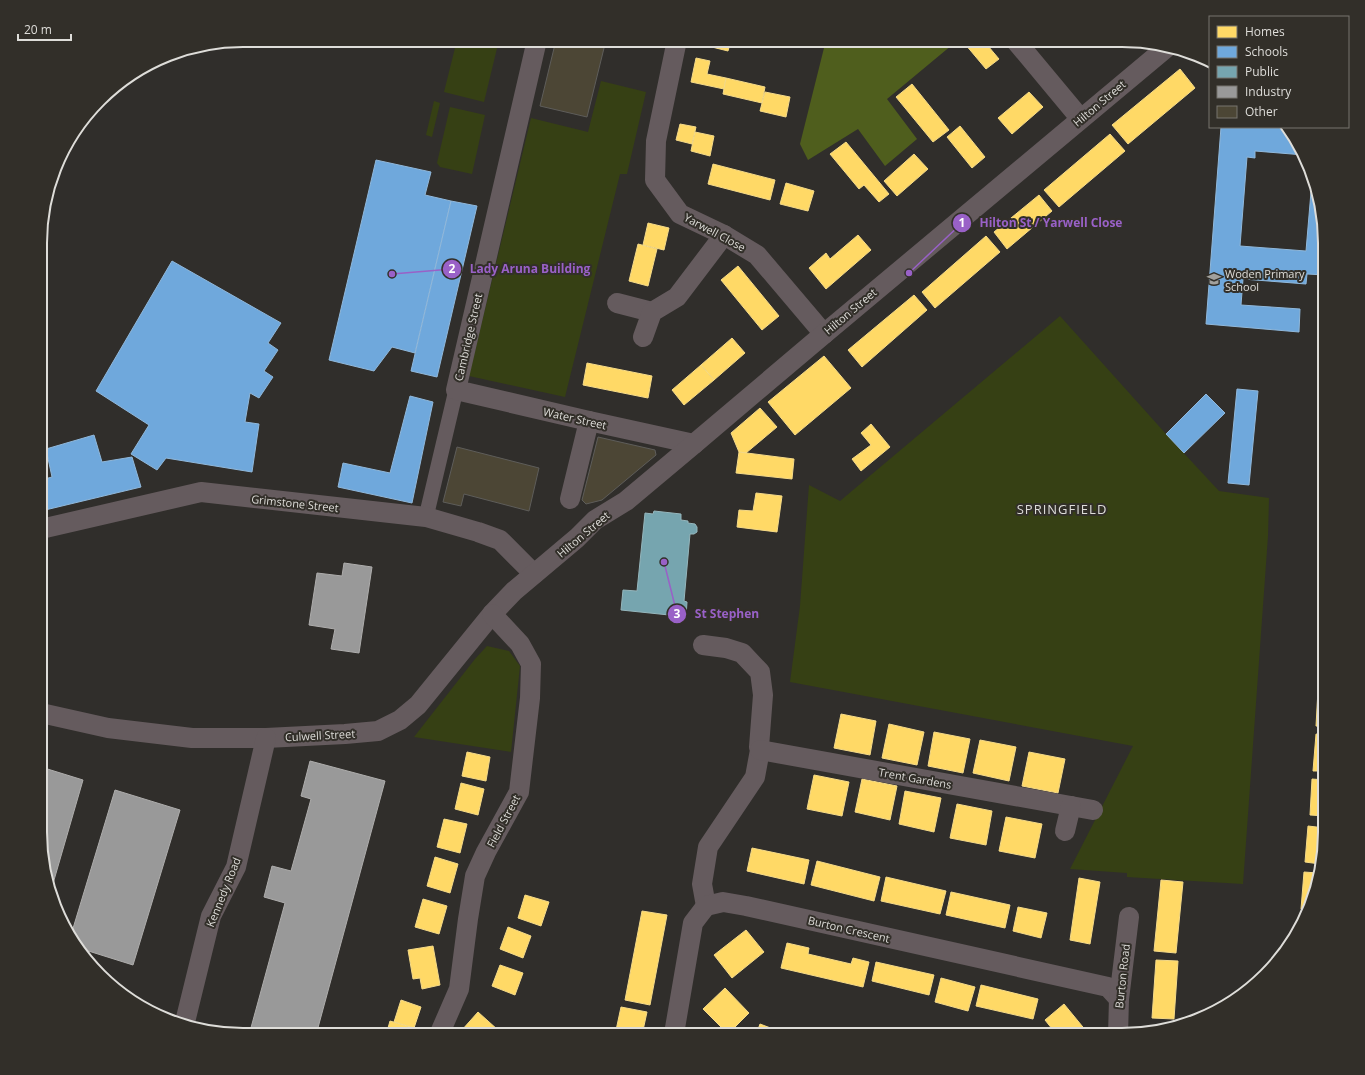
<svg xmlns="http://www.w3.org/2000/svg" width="1365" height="1075" font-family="'Open Sans',sans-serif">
  <rect width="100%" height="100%" fill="#302e2b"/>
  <g fill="#364014">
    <polygon points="457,40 499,40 484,102 444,92"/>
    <polygon points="601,81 646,92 627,174 620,174 565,397 469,376 531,118 588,132"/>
    <polygon points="434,101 440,103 432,137 426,135"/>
    <polygon points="450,107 485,115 472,174 440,167 437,163"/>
    <polygon points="1060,316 1166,434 1219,491 1269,498 1268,536 1243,884 1127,877 1127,873 1070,869 1133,746 790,682 800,606 809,485 840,501"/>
    <polygon points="487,646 509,651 520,666 511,752 414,737 475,659"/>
  </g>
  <polygon fill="#4f5e1d" points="826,40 958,40 887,99 917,139 885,166 858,129 808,160 800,144"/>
  <g fill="#ffd966" stroke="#f5da88">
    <polygon points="713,40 731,40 728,51 712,47"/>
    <polygon points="794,40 811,40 810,44"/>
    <polygon points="970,40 983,40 999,59 986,69 965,44"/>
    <polygon points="696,58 710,61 707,74 726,78 724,89 691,82"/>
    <polygon points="1180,69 1195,88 1128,144 1112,125"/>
    <polygon points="726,78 765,87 762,103 723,94"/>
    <polygon points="912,84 949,130 933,142 896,97"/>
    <polygon points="765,92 790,97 786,117 760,111"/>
    <polygon points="1029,92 1043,107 1012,134 998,118"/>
    <polygon points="680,124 696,127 692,144 676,140"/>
    <polygon points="960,126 985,157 972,168 947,137"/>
    <polygon points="695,132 714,136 710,156 691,151"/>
    <polygon points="1110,134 1125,151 1059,207 1044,190"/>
    <polygon points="846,142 889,194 879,202 864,185 859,189 830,154"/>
    <polygon points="914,154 928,169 897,196 884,181"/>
    <polygon points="713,164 775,180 770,200 708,184"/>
    <polygon points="786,183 814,191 808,211 780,204"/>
    <polygon points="1039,195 1052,211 1007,249 994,232"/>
    <polygon points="648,223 669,228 664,250 643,245"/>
    <polygon points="858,235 871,250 826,289 809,268 826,253 830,259"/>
    <polygon points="986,236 1000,252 935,308 922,292"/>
    <polygon points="638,244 657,249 648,286 629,281"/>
    <polygon points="738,266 779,316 762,330 721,280"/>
    <polygon points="914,295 927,310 862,367 848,350"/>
    <polygon points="732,338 745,353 714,380 701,365"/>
    <polygon points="824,356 851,388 795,435 768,402"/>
    <polygon points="587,363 652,376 648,398 583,385"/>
    <polygon points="701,365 714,380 684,405 672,390"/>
    <polygon points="760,408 777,427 746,453 739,452 731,433"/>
    <polygon points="871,424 890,447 861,471 852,459 871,445 861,433"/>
    <polygon points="739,452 794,459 792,479 736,473"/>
    <polygon points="756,493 782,496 777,532 737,527 739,510 753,511"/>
    <polygon points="1324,604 1325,605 1325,641 1321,640"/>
    <polygon points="1320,648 1325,648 1325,684 1318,684"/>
    <polygon points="1318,690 1325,690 1325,727 1316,726"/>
    <polygon points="841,714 876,721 870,755 834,748"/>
    <polygon points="889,724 924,732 917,765 882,758"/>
    <polygon points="934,732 970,739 963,773 928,766"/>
    <polygon points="1316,734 1325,735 1325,771 1313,771"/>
    <polygon points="980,740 1016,747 1009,781 973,773"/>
    <polygon points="467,752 490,757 486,781 462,776"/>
    <polygon points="1029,752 1065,759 1058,793 1022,786"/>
    <polygon points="814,775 849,782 842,816 807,809"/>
    <polygon points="862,779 897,786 890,820 855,812"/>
    <polygon points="1312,779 1325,780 1325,816 1310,815"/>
    <polygon points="461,783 484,789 478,815 455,809"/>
    <polygon points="905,791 941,798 934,832 899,824"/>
    <polygon points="957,804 992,811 986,845 950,838"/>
    <polygon points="1006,817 1042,824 1035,858 999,851"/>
    <polygon points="444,819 467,824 460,853 437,847"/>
    <polygon points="1308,826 1325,828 1325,845 1320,864 1305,862"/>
    <polygon points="752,848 809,860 804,884 747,871"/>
    <polygon points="435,857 458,864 450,893 427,886"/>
    <polygon points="817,861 880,877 874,901 811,885"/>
    <polygon points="1304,872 1318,873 1310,909 1301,909"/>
    <polygon points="886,877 946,891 940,914 881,901"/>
    <polygon points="1079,878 1100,882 1090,944 1070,940"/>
    <polygon points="1161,880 1183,882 1176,953 1154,951"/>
    <polygon points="951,892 1010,905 1005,928 946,915"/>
    <polygon points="525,895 549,902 541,926 518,918"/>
    <polygon points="423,899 447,906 439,934 415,927"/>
    <polygon points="1018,907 1047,913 1041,938 1013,931"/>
    <polygon points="642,911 667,915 650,1005 625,1000"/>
    <polygon points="508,927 531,936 523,958 500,949"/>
    <polygon points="746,930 764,952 732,978 714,955"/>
    <polygon points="787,943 809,948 808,954 851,964 853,958 869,962 863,987 781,968"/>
    <polygon points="433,946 440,985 422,989 420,978 413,979 408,950"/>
    <polygon points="1156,960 1178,961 1174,1019 1152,1018"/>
    <polygon points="876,962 934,975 929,995 872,981"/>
    <polygon points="500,965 523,973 515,995 492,986"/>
    <polygon points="941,978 975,987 968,1011 935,1002"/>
    <polygon points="981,985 1038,999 1033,1019 976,1006"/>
    <polygon points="725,988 749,1013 728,1034 703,1009"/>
    <polygon points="401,1000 421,1007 414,1028 394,1022"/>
    <polygon points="1064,1004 1087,1032 1083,1035 1057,1035 1045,1020"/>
    <polygon points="621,1007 647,1012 642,1035 615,1035"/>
    <polygon points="478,1012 498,1030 494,1035 467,1035 462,1030"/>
    <polygon points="390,1021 414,1028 412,1035 386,1035"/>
    <polygon points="760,1024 789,1035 756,1035"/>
    <polygon points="796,1031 806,1035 795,1035"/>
  </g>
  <g fill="#6fa8dc" stroke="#90b8db">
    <polygon points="1221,127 1287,127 1304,155 1255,151 1255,158 1247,157 1240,246 1306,251 1312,180 1325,243 1325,275 1307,274 1306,284 1243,279 1241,305 1300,309 1299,332 1206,324"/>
    <polygon points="376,160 431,172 425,195 451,201 415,353 392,347 374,371 329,360"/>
    <polygon points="451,201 477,206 437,377 411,371"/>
    <polygon points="172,261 281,323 268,343 278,350 264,371 273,377 259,398 250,393 245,422 259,424 252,472 166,458 157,470 131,454 149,425 96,391"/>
    <polygon points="1237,389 1258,391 1249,485 1228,483"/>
    <polygon points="1206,394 1225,413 1184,453 1166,434"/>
    <polygon points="410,396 433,402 412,503 338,487 343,463 390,473"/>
    <polygon points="94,435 102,462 132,457 141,487 41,511 41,480 52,477 46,449"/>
  </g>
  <polygon fill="#76a5af" stroke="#95b6bc" points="654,511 681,514 681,520 688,521 688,523 695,524 697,527 697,532 694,534 690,534 684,601 687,602 686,617 683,621 678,622 671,618 669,615 621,610 623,590 637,591 645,513 653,514"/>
  <g fill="#999" stroke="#aeadac">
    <polygon points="344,563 372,567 359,653 331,649 335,629 309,625 317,573 342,576"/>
    <polygon points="310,761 385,781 316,1035 249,1035 285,903 264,897 272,866 291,871 311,799 301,796"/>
    <polygon points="41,767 83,780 52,887 40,845"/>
    <polygon points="115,790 180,810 133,965 82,949 71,935"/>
  </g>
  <g fill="#4c4635" stroke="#5e5d5a">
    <polygon points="556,40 606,40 587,117 540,106"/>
    <polygon points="632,40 653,40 652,46"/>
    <polygon points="598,437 655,450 656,455 602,500 586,504 582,500"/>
    <polygon points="457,447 539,468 529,511 464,494 461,506 443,502"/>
  </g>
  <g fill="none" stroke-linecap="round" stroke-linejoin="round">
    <polyline stroke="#655b5e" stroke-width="15" points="426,517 456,390"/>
    <g stroke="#655b5e" stroke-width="20">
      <polyline points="537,40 456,390 589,421 694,444"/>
      <polyline points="677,40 656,141 655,180 680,214 724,235 757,255 824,334"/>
      <polyline points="1015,40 1080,118"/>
      <polyline points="617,303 652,312"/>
      <polyline points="643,337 652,312 677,297 724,235"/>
      <polyline points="570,499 589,421"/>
      <polyline points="41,529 201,492 426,517 478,532 500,540 534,574"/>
      <polyline points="703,645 726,648 742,653 760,672 763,695 759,747 760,750 755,777 708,847 702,884 706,906"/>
      <polyline points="41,713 108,728 192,738 266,738 345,734 378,731 400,720 418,705 492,614 514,591 577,538 595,520 626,501 694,444 824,334 1166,48"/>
      <polyline points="760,750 1093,810"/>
      <polyline points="1065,831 1071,806"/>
      <polyline points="185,1022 211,916 236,867 266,738"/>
      <polyline points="439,1035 459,989 468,919 475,876 486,852 519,792 530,698 531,664 520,644 492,614"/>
      <polyline points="675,1035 675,1028 693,923 706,906 723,902 746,906 1108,987 1119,999"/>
      <polyline points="1118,1035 1119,999 1129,917"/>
    </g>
  </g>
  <defs>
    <symbol id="school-bare" viewBox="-9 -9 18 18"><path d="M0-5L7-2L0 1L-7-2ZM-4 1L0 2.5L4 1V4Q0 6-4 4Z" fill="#a1a09c" stroke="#322f29" stroke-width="2.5" paint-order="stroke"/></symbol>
  </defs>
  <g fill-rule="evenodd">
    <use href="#school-bare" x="1204" y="269" width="20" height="20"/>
  </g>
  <g text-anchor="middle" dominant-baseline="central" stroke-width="4" stroke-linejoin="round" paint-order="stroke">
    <g font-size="11" fill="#deddd9" stroke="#322f29">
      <text transform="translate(1099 103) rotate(-40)">Hilton Street</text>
      <text transform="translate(715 232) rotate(28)">Yarwell Close</text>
      <text transform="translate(850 311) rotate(-40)">Hilton Street</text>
      <text transform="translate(468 337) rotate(-77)">Cambridge Street</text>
      <text transform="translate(575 418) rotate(13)">Water Street</text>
      <text transform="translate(295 503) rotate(6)">Grimstone Street</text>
      <text transform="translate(583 534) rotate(-40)">Hilton Street</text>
      <text transform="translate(320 735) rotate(-3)">Culwell Street</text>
      <text transform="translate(915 778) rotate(10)">Trent Gardens</text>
      <text transform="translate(503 821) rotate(-62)">Field Street</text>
      <text transform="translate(223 892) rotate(-68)">Kennedy Road</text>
      <text transform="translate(849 929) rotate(13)">Burton Crescent</text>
      <text transform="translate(1122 976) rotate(-84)">Burton Road</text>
    </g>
    <g font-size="11" fill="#deddd9" stroke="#322f29" text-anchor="start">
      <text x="1225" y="273">Woden Primary<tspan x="1225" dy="13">School</tspan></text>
    </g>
    <g font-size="13" letter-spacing="1" fill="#deddd9" stroke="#322f29">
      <text x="1062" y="509">SPRINGFIELD</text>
    </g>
  </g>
  <path d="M0 0H1365V1075H0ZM243 47H1122A196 196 0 0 1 1318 243V832A196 196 0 0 1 1122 1028H243A196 196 0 0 1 47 832V243A196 196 0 0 1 243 47Z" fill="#322f29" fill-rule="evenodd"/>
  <path fill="none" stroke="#deddd9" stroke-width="2" d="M243 47H1122A196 196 0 0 1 1318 243V832A196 196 0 0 1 1122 1028H243A196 196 0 0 1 47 832V243A196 196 0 0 1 243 47Z"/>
  <path fill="none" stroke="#9961c7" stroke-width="1.5" d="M909 273L962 223M392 274L452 269M664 562L677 614"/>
  <g fill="#9961c7" stroke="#322f29" stroke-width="1.5">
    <circle cx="909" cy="273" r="4"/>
    <circle cx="392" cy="274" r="4"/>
    <circle cx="664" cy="562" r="4"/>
    <circle cx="962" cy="223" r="10"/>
    <circle cx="452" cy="269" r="10"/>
    <circle cx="677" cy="614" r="10"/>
  </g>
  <g font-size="12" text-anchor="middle" font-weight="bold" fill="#fff">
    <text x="962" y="227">1</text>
    <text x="452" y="273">2</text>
    <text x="677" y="618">3</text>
  </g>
  <g font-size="12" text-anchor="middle" font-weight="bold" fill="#9961c7" stroke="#322f29" stroke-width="4" stroke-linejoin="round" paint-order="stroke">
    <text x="1051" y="227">Hilton St / Yarwell Close</text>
    <text x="530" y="273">Lady Aruna Building</text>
    <text x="727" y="618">St Stephen</text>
  </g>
  <rect x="1209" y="16" width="140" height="112" fill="#322f29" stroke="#77756f"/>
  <rect x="1217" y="26" width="20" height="12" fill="#ffd966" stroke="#77756f"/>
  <text x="1245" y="36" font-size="12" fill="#deddd9">Homes</text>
  <rect x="1217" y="46" width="20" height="12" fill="#6fa8dc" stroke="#77756f"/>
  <text x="1245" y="56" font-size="12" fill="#deddd9">Schools</text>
  <rect x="1217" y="66" width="20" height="12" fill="#76a5af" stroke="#77756f"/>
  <text x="1245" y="76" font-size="12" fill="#deddd9">Public</text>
  <rect x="1217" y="86" width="20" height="12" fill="#999999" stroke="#77756f"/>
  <text x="1245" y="96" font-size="12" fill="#deddd9">Industry</text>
  <rect x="1217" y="106" width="20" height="12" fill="#4c4635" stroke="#77756f"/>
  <text x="1245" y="116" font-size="12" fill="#deddd9">Other</text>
  <path d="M18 34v6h53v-6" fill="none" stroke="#deddd9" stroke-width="2"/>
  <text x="24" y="34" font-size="12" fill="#deddd9" stroke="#322f29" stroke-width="3" paint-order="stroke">20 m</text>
</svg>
